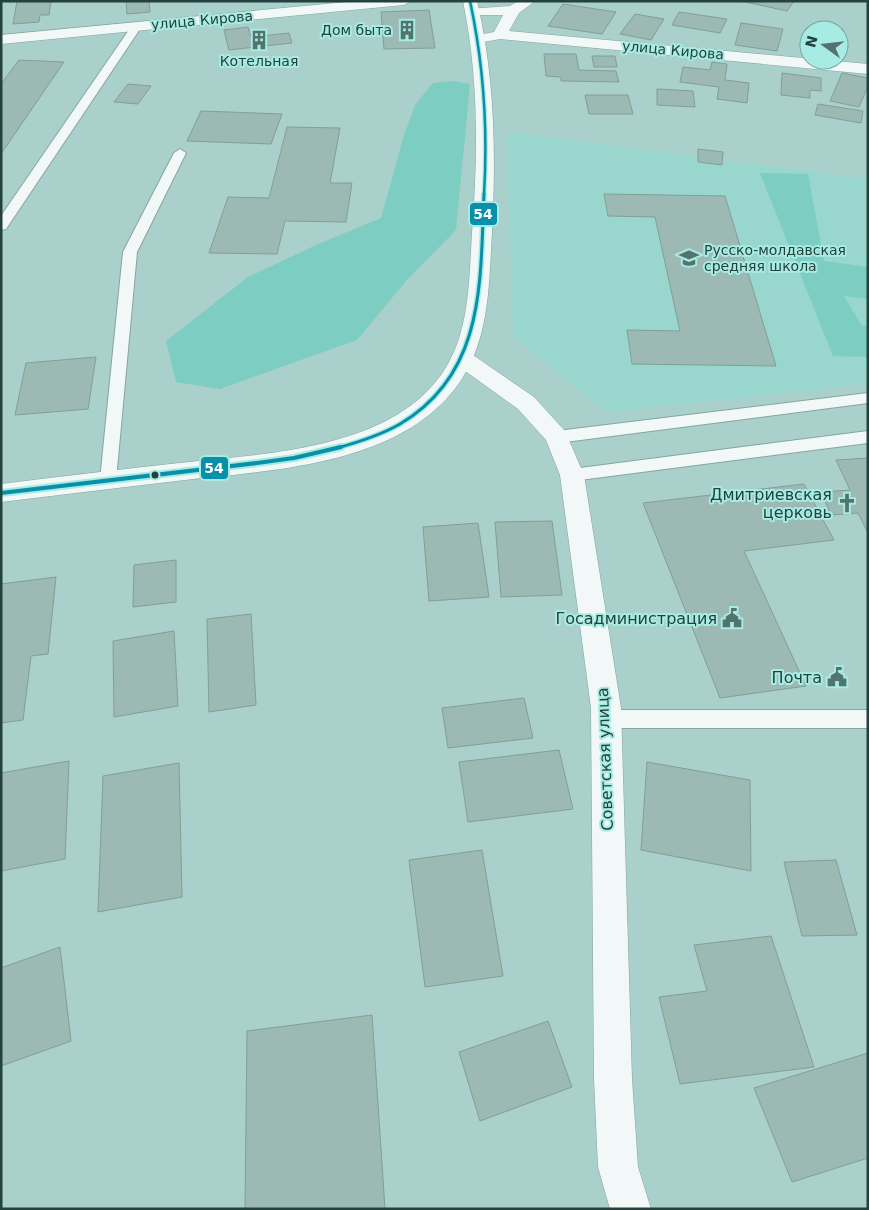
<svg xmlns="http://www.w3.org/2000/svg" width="869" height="1210" font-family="'DejaVu Sans',sans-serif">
  <rect width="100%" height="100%" fill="#a9d0ca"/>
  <polygon fill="#98d6ce" points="507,132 868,179 868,384 607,412 513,337"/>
  <g fill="#7ecdc3">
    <polygon points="452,81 470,84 456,230 406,281 357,340 220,389 176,382 166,341 248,277 316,245 381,218 404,135 415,105 433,83"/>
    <polygon points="760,173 808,174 824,261 868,267 868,299 844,296 862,326 868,326 868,357 833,356"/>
  </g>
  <g fill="#9db9b3" stroke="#829e97">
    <polygon points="17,1 51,1 49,15 40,15 39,22 13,24"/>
    <polygon points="126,1 149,1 150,12 127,14"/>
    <polygon points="741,1 794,1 787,11"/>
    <polygon points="563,4 616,12 602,34 548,26"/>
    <polygon points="429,10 435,48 384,49 381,12"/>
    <polygon points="679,12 727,19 720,33 672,25"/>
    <polygon points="635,14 664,19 651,40 620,34"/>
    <polygon points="741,23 783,29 777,51 735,45"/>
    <polygon points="248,27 251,37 289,33 292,43 229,50 224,30"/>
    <polygon points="544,54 576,54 579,70 616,71 619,82 561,81 561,77 546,76"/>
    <polygon points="592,56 615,56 617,67 594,67"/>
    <polygon points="19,60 64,62 1,154 1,84"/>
    <polygon points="712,62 727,64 725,80 749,83 747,103 717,99 719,87 680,82 683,67 710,70"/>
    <polygon points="782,73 821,78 821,91 810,90 810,98 781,95"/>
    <polygon points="842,73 868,78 868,86 859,107 830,101"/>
    <polygon points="128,84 151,86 138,104 114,102"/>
    <polygon points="657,89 693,91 695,107 657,105"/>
    <polygon points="585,95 628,95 633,114 589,114"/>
    <polygon points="818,104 863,111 861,123 815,115"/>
    <polygon points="201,111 282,114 271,144 187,141"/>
    <polygon points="287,127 340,128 330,183 352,183 346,222 285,221 277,254 209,253 228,197 269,198"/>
    <polygon points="698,149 723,152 722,165 698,162"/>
    <polygon points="604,194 725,196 776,366 632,364 627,330 680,331 655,217 608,216"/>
    <polygon points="96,357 88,409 15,415 26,363"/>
    <polygon points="868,458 868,533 858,513 831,515 821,492 850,490 836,460"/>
    <polygon points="804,484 834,540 744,551 806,686 720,698 643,503"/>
    <polygon points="552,521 562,595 501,597 495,522"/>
    <polygon points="478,523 489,597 429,601 423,527"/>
    <polygon points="176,560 176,602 133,607 134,565"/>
    <polygon points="56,577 48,654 31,656 23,720 1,723 1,584"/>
    <polygon points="251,614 256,705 209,712 207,619"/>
    <polygon points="174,631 178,706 114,717 113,641"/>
    <polygon points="524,698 533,738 448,748 442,708"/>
    <polygon points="559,750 573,809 468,822 459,762"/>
    <polygon points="69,761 65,859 1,871 1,773"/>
    <polygon points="647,762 750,780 751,871 641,850"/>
    <polygon points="179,763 182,897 98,912 103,776"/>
    <polygon points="482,850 503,976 425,987 409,860"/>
    <polygon points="836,860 857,935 802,936 784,862"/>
    <polygon points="771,936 814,1067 680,1084 659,997 707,991 694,945"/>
    <polygon points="60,947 71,1041 1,1066 1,968"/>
    <polygon points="372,1015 385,1209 245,1209 247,1031"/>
    <polygon points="548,1021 572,1087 480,1121 459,1052"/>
    <polygon points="868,1053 868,1158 792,1182 754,1088"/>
  </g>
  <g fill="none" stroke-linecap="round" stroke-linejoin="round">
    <defs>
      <g id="service">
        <polygon points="137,23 142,26 6,229 1,230 1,216 133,24"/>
        <polygon points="180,149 186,153 137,252 116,480 114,484 108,486 102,484 100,480 123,252 174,153"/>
        <polygon points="868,393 868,403 557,443 551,441 549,437 551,433 557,431"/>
        <polygon points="868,431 868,443 572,481 566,479 564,475 566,471 572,469"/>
        <polygon points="606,710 868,710 868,728 606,728 599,725 596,719 599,713"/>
      </g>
      <g id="minor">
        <polygon points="357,1 411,1 404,5 1,44 1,35"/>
        <polygon points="518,1 535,1 519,13 509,31 868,64 868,74 500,39 478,43 473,42 471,39 473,36 494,32 503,15 468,15 466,12 468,9 510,6"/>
        <polygon points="462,351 470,353 534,397 565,431 584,475 621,708 632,1079 638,1167 651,1209 610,1209 598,1167 594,1079 591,708 560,475 546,440 518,409 454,363 451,358 454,353"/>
      </g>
      <path id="primary" d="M463,1H477C495,78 496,154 492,232C489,281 490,334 463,377C407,467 269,470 176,481C117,488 59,495 1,502V484C57,477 114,470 170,464C257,454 393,452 445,369C470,330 469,278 472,233C478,154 479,79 463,1Z"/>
    </defs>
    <use href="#service" stroke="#86a5a0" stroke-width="2"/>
    <use href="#minor" stroke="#86a5a0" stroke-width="1"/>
    <use href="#primary" stroke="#86a5a0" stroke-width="1"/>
    <use href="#service" fill="#f2f8f7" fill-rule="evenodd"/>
    <use href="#minor" fill="#f2f8f7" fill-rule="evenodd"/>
    <use href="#primary" fill="#f2f8f7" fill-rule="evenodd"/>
    <defs>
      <path id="bus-1-far2" d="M470,1C484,66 488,129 484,195"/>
      <path id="bus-1-far1" d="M337,448C359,442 381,435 400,424C486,373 480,281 484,194"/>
      <polyline id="bus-1" points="1,493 257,463 294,458 341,447"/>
    </defs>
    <use href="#bus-1-far2" stroke="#a7ece3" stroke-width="5"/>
    <use href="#bus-1-far1" stroke="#a7ece3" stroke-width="6"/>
    <use href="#bus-1" stroke="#a7ece3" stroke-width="8"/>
    <use href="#bus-1-far2" stroke="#098faa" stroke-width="2.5"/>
    <use href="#bus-1-far1" stroke="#098faa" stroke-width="3"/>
    <use href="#bus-1" stroke="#098faa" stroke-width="4"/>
  </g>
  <defs>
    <symbol id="building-bare" viewBox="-9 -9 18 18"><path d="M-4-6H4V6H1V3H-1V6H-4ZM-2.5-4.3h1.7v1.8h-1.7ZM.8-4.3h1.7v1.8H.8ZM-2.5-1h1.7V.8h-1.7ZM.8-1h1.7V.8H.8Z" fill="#53736f" stroke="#a7ece3" stroke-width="2.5" paint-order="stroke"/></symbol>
    <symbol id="school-bare" viewBox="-9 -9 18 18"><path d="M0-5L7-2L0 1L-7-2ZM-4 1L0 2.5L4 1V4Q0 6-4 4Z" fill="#53736f" stroke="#a7ece3" stroke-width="2.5" paint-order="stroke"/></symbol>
    <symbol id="church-bare" viewBox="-9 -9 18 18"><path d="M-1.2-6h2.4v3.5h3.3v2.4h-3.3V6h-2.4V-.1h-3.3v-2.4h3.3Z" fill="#53736f" stroke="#a7ece3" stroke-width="2.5" paint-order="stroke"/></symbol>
    <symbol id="civic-bare" viewBox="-9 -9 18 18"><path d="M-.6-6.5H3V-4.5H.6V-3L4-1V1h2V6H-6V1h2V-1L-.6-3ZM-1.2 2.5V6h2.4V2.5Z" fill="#53736f" stroke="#a7ece3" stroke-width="2.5" paint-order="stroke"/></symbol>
  </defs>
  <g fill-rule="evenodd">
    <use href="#building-bare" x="393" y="16" width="28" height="28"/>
    <use href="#building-bare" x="245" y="26" width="28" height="28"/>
    <use href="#school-bare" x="675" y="244" width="28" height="28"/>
    <use href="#church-bare" x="833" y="489" width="28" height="28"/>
    <use href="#civic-bare" x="718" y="604" width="28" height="28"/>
    <use href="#civic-bare" x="823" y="663" width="28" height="28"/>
  </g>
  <circle fill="#25413e" stroke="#a7ece3" stroke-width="2" cx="155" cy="475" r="4.5"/>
  <g text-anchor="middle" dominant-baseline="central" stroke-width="4" stroke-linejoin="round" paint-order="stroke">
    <g font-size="14" fill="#25413e" stroke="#a7ece3">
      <text transform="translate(202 20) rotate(-5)">улица Кирова</text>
      <text transform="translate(673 50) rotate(5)">улица Кирова</text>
    </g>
    <g font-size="14" fill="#25413e" stroke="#a7ece3" text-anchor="end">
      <text x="392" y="30">Дом быта</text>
      <text x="259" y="61" text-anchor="middle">Котельная</text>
      <text x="704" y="250" text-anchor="start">Русско-молдавская<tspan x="704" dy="16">средняя школа</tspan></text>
    </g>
    <g font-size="16" fill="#25413e" stroke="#a7ece3" text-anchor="end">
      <text x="832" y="494">Дмитриевская<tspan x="832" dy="18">церковь</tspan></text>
      <text x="717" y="618">Госадминистрация</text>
      <text x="822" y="677">Почта</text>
    </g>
    <g font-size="16" fill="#25413e" stroke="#a7ece3">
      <text transform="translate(605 759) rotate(-92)">Советская улица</text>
    </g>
  </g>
  <g stroke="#a7ece3" stroke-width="2">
    <rect x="469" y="202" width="29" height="24" rx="5" fill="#098faa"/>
    <rect x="200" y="456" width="29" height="24" rx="5" fill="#098faa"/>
  </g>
  <g font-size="14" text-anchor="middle" font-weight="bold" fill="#fff">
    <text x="483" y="219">54</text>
    <text x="214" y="473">54</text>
  </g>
  <rect width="869" height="1210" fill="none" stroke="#25413e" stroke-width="5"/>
  <g transform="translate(824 45) rotate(285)"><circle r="24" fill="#a7ece3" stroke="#73a8a1"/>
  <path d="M0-4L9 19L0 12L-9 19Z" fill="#53736f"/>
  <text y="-8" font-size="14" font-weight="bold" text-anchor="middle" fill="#25413e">N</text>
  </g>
</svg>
